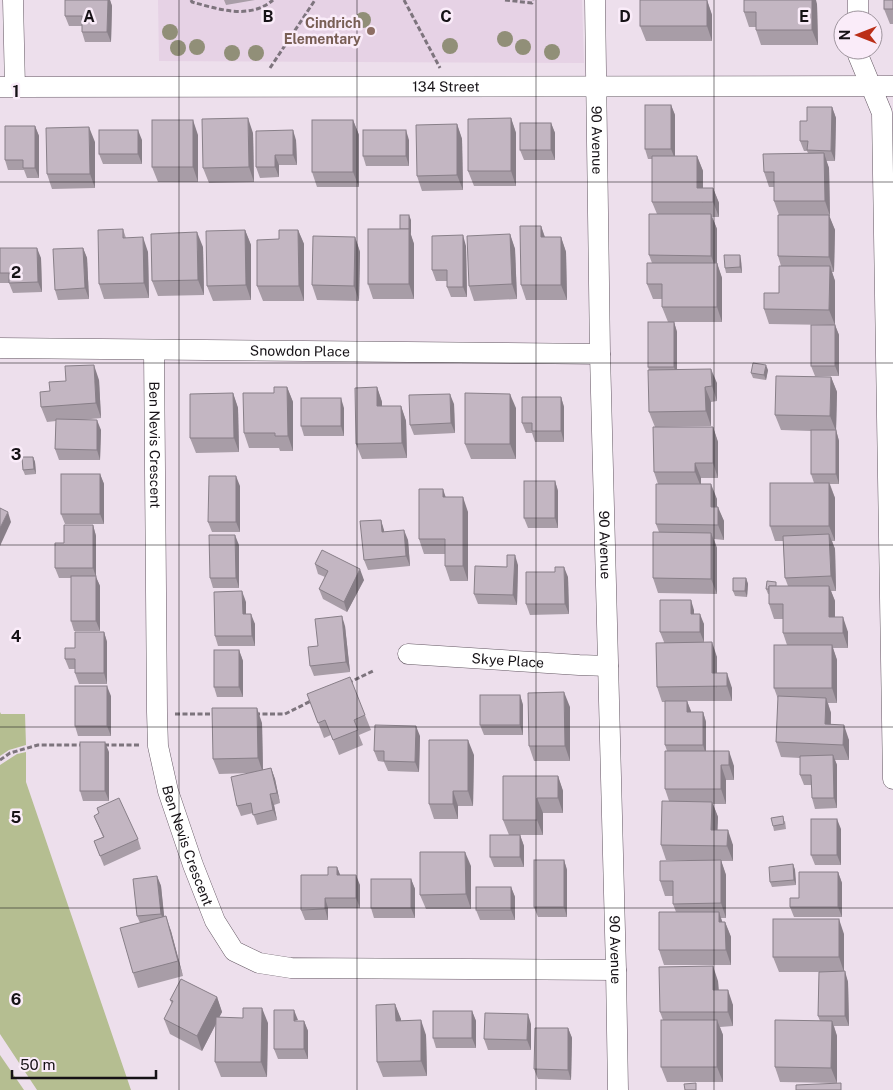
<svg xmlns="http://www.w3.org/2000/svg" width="893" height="1090" font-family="'Public Sans',sans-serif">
  <rect width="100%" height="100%" fill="#eddfec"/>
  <polygon fill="#e6d2e5" points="158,0 582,0 584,63 159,61"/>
  <g fill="#b5be91">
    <polygon points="0,712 1,714 25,714 26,745 9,750 0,756"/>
    <polygon points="26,752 26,782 131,1090 37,1090 0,1034 0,765 17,754"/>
    <polygon points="0,1055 24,1090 0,1090"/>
  </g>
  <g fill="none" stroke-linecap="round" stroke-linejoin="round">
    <defs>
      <g id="street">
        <polyline points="13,0 15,87"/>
        <path id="s1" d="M595,0L600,354L616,970L618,1090"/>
        <polyline points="858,0 858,20"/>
        <polyline points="858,50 858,55 882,113 893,779"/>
        <path id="s2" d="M0,87L893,86"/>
        <path id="s3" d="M0,348L600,354"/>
        <path id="s4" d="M154,350L157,712L158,746L168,791L193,865L215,921L234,951L259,963L291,968L616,970"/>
        <path id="s5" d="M408,654L579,665L608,666"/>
      </g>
    </defs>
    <use href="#street" stroke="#645863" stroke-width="21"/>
    <g stroke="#7d747d" stroke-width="3" stroke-dasharray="5 2.5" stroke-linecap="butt">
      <path d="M191,0L192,2C218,9 250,20 273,0"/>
      <polyline points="404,0 440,68"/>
      <polyline points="505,0 532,3 533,0"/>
      <polyline points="270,68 315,0"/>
      <polyline points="348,683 373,671"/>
      <polyline points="175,714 214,714"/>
      <polyline points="255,714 285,714 311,701"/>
      <polyline points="104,745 140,745"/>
      <polyline points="0,760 10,753 38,745 83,745"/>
    </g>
    <use href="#street" stroke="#fff" stroke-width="20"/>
  </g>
  <g fill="#918f78">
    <circle cx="363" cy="20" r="8"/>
    <circle cx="170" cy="32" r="8"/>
    <circle cx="505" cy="39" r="8"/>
    <circle cx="450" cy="46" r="8"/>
    <circle cx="197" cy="47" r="8"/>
    <circle cx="523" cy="47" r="8"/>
    <circle cx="178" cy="48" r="8"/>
    <circle cx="552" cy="52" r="8"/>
    <circle cx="232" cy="53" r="8"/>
    <circle cx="256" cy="53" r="8"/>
  </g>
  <g fill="#a89da7">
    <polygon points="65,0 110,0 112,6 111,42 85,42 82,32 82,26 69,26 65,16"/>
    <polygon points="224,0 255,0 226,5"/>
    <polygon points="707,0 712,15 712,41 646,41 640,26"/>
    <polygon points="893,0 893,24 890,24 884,9"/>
    <polygon points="817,4 818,45 761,45 756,30 756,27 749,27 744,12"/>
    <polygon points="671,105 675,115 675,156 697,156 703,171 703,188 713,188 719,203 719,217 712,217 717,229 717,263 722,278 722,322 674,322 677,332 677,369 717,383 717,401 711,402 711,426 655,427 649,412 649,370 648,367 668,322 662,307 662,299 653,299 647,284 652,263 649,255 657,214 652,202 652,159 648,159 645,149"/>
    <polygon points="832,107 836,118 835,161 826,161 829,168 830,216 829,216 835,230 834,272 832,272 835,281 835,325 839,335 839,376 815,376 811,366 830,325 769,324 764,309 779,293 781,266 778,256 779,215 774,201 774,187 769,187 764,172 808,153 807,151 804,151 800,141 807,121"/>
    <polygon points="511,118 516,133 516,186 474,186 468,171"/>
    <polygon points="353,120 359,135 359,187 317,187 312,172"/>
    <polygon points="551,123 555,133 555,160 524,160 520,150"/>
    <polygon points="457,124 462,139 463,190 422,191 417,176"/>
    <polygon points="35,126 39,136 39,178 27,178 24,170 8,170 5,160"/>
    <polygon points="253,133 254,182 209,183 203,168"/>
    <polygon points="198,135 198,182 158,182 152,167"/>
    <polygon points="142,140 142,164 103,164 99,154"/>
    <polygon points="296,140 297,165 279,165 279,177 260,178 256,167"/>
    <polygon points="409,140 409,166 366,166 363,156"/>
    <polygon points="95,142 95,188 52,189 47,174"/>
    <polygon points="411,220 411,235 414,244 414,299 373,299 368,284 400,229"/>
    <polygon points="541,226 545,237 561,237 566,252 567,300 526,300 521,285"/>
    <polygon points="123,229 126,238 148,252 149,298 104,299 99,284"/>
    <polygon points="245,230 251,245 251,300 213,301 207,286"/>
    <polygon points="298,230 304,244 304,301 263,301 257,286"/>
    <polygon points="510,234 515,249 517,299 474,301 469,286"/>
    <polygon points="355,237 360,252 359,301 317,300 312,285"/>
    <polygon points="466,246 467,297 451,297 447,287 447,281 436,281 432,270"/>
    <polygon points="203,247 204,295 158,296 152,281"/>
    <polygon points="0,248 41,258 42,292 13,293 9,283 0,283"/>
    <polygon points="83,248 87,258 89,299 58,300 55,290"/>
    <polygon points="741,260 742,273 726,273 725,268"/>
    <polygon points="768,370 766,380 753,378 751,373"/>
    <polygon points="831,377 837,392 836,430 839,441 839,484 830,484 835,498 835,541 832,541 835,549 836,591 831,591 835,601 835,617 848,632 848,648 833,648 837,660 837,703 828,703 831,713 831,724 849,740 849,760 835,760 837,765 837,808 815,809 812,798 812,785 804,785 800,775 800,758 781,757 776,742 778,699 774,688 787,645 783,633 783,619 774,619 769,604 769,594 768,594 766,589 778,586 788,586 785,578 783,541 775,541 770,526 814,483 811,474 811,431 781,430 775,415"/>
    <polygon points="99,380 101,418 81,420 101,430 100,460 59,460 55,449 56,421 47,422 41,407 50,391"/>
    <polygon points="287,387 293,402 293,451 280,451 279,448 249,448 244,433 274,393"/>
    <polygon points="377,387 382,402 382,406 401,406 406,421 407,458 362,459 356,444"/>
    <polygon points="233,393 238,408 239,452 196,453 190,438"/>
    <polygon points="561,397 564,407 564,442 535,442 532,433 526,433 522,423"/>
    <polygon points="454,404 455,433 414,435 410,425"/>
    <polygon points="344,408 344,436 304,436 301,426"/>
    <polygon points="516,408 516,459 471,459 465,444"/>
    <polygon points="713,427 718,442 718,478 701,478 701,484 717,499 717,507 724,521 724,540 714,539 717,548 717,594 658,593 653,578 659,532 656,524 658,484 654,472"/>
    <polygon points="33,457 35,462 36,474 25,475 23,470"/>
    <polygon points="100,474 104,484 104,524 65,524 61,514"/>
    <polygon points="555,481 558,491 558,528 528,528 524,518"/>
    <polygon points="240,486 240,532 212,532 208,522"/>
    <polygon points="446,497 468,512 468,581 450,581 445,566 445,554 424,554 419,539"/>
    <polygon points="381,520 384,532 408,540 410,566 368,570 364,560"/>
    <polygon points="93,525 96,536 96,577 100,586 100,631 74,631 71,621 71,578 59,578 55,568 64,543"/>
    <polygon points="239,545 239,588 213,588 210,578"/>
    <polygon points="315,564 364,580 347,612 323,599 319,589 325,577 318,574"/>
    <polygon points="518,565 517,605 478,604 474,594 507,567"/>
    <polygon points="568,577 569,614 530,615 526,604"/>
    <polygon points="746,578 748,584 747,597 735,596 733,591"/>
    <polygon points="246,602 246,614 255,624 255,646 218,646 215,636"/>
    <polygon points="694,610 694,614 704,624 704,642 717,657 717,673 732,688 732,701 687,701 691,712 703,712 706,722 706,751 734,766 734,780 726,780 726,804 713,804 718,817 717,830 733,845 733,861 721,861 726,875 726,918 721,918 722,922 725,922 731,937 731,965 664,965 659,950 676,912 673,904 673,896 665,896 660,881 688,860 666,860 661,845 669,801 665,789 667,751 665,745 665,702 662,702 657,687 664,642 660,632"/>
    <polygon points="345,626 350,672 314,676 310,666 318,646"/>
    <polygon points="104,632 107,642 107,684 79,684 75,673 75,669 69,669 65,659 75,648"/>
    <polygon points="239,650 243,661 243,697 217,697 214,687"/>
    <polygon points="307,694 365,715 371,730 359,735 363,745 339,755 331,735 324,738"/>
    <polygon points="520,695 523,705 523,735 484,735 480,725"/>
    <polygon points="111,696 111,736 78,736 75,726"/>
    <polygon points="570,707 570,761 534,761 529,746"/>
    <polygon points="262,723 263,770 271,768 275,779 280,803 274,805 277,820 257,825 253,813 241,816 237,806 251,773 219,774 213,759"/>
    <polygon points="420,736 419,772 388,771 384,762 378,761 374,751"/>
    <polygon points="109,752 109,801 83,801 80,791"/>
    <polygon points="474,755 473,806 458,806 458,819 434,819 429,804"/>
    <polygon points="558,776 563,791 563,813 543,813 543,835 520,835 524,846 524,867 494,867 490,857 509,835 503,820"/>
    <polygon points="98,814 138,839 141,849 104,866 94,841 103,837 94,816"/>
    <polygon points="785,821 786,829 774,831 773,826"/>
    <polygon points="841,829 841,865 815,865 811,855"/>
    <polygon points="564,860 567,870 567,917 538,917 534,907"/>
    <polygon points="793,864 795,870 796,885 772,887 770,882"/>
    <polygon points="471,866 471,909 426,909 420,895"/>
    <polygon points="337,867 340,875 360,885 360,908 328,908 328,920 305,920 301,910 328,875"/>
    <polygon points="838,872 842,883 842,917 794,917 790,907 799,898"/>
    <polygon points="157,876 161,886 164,917 171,931 183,976 138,988 133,973 140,923 137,916"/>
    <polygon points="411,879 415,889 415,918 374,918 371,908"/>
    <polygon points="511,887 515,897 515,920 480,920 476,910"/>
    <polygon points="844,934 844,971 848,982 849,1026 834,1026 837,1036 837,1083 780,1082 775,1067 820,1021 818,1016 819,972 779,972 773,957"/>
    <polygon points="718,981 719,990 733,1005 733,1026 720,1027 723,1035 723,1082 667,1082 661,1067 663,1020 660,1012"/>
    <polygon points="217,997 222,1012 219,1017 268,1023 267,1077 221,1077 215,1062 216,1024 202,1051 170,1034 164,1019 172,1004 170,1000"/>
    <polygon points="395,1004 401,1021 426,1035 427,1076 383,1077 377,1062"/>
    <polygon points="472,1011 476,1021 476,1048 436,1048 433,1038"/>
    <polygon points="298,1021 304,1021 308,1031 308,1059 278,1059 274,1049"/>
    <polygon points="531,1024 531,1050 488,1050 484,1039"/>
    <polygon points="568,1028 572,1038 571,1080 538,1079 534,1069"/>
  </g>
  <g fill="#887f88">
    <polygon points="108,0 110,0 112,6 111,42 107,32"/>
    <polygon points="707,0 712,15 712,41 707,26"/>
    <polygon points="812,0 816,0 817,4 818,45 812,30"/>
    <polygon points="671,105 675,115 675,159 671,149"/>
    <polygon points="832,107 836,118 835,161 831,151"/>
    <polygon points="248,118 253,133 254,182 249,167"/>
    <polygon points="511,118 516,133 516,186 511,171"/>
    <polygon points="193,120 198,135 198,182 193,167"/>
    <polygon points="353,120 359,135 359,187 353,172"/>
    <polygon points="551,123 555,133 555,160 551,150"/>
    <polygon points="457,124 462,139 463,190 457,175"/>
    <polygon points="35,126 39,136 39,178 35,168"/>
    <polygon points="89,127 95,142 95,188 90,174"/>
    <polygon points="138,130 142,140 142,164 138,154"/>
    <polygon points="293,130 296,140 297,165 293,155"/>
    <polygon points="406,130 409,140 409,166 406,156"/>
    <polygon points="824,153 829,168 830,216 825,201"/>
    <polygon points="275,155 279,165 279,177 275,167"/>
    <polygon points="697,156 703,171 703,203 697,188"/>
    <polygon points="713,188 719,203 719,217 713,202"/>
    <polygon points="711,214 717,229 717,271 711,256"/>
    <polygon points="409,215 411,220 411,235 409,229"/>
    <polygon points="829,215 835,230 834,272 829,257"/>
    <polygon points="541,226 546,241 541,237"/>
    <polygon points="409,229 414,244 414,299 409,284"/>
    <polygon points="245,230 251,245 251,300 246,285"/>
    <polygon points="298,230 304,244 304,301 299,286"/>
    <polygon points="197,232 203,247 204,295 198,280"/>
    <polygon points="510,234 515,249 517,299 512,284"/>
    <polygon points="463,235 466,246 467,297 463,287"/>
    <polygon points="143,237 148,252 149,298 144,283"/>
    <polygon points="355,237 360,252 359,301 354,286"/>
    <polygon points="561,237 566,252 567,300 561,285"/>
    <polygon points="37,248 41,258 42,292 38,282"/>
    <polygon points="83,248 87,258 89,299 85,288"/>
    <polygon points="740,255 741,260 742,273 740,267"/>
    <polygon points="717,263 722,278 722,322 717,307"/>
    <polygon points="830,266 835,281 835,325 829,310"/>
    <polygon points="674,322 677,332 677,377 674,367"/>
    <polygon points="835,325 839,335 839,376 835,366"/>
    <polygon points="94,365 99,380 101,418 96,403"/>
    <polygon points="766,365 768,370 766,380 764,375"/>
    <polygon points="711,369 717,383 717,401 712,386"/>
    <polygon points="831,377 837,392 836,431 830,416"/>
    <polygon points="287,387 293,402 293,451 288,436"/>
    <polygon points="377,387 382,402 382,421 377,406"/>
    <polygon points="705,387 711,402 711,426 706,411"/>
    <polygon points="233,393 238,408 239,452 234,438"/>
    <polygon points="450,394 454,404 455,433 451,423"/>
    <polygon points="510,394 516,408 516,459 510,444"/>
    <polygon points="561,397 564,407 564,442 561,431"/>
    <polygon points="341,398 344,408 344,436 341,426"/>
    <polygon points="401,406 406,421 407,458 402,443"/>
    <polygon points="97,420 101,430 100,460 97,450"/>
    <polygon points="713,427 718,442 718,478 713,463"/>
    <polygon points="836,430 839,441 839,484 836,474"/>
    <polygon points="33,457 35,462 36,474 34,469"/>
    <polygon points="695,463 701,478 701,487 695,472"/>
    <polygon points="100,474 104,484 104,524 100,514"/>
    <polygon points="236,476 240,486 240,532 236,522"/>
    <polygon points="555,481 558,491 558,528 555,518"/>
    <polygon points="829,483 835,498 835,541 829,526"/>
    <polygon points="711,484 717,499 717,521 711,507"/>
    <polygon points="443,489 448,504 443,497"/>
    <polygon points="463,497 468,512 468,581 463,566"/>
    <polygon points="718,507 724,521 724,540 718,525"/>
    <polygon points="8,512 11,522 0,546 0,528"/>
    <polygon points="381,520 384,530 385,542 382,532"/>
    <polygon points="93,525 96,536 96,577 100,586 100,631 96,621 96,577 93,568"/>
    <polygon points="404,530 408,540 410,566 406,556"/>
    <polygon points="711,533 717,548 717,594 711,579"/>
    <polygon points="829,534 835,549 836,591 831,576"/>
    <polygon points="235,535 239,545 239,588 236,578"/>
    <polygon points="515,555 518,565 517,605 513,595"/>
    <polygon points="564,567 568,577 569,614 565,604"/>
    <polygon points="360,569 364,580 347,612 344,602"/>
    <polygon points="746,578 748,584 747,597 745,591"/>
    <polygon points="829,586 835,601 835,632 829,617"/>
    <polygon points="242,591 246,602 246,624 243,614"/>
    <polygon points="691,600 694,610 694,624 691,614"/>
    <polygon points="251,614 255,624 255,646 252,636"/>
    <polygon points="700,614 704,624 704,642 700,632"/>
    <polygon points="342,616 345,626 350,672 346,662"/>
    <polygon points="843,617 848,632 848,648 843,633"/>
    <polygon points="104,632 107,642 107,684 104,673"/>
    <polygon points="712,642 717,657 717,688 712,673"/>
    <polygon points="832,645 837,660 837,703 832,688"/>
    <polygon points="239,650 243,661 243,697 239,687"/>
    <polygon points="727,673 732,688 732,701 727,686"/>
    <polygon points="107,686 111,696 111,736 107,726"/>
    <polygon points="564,692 570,707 570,761 565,746"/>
    <polygon points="520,695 523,705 523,735 520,725"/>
    <polygon points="826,698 831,713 830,739 825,724"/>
    <polygon points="687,701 691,711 691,722 687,712"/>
    <polygon points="257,708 262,723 263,773 258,758"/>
    <polygon points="703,712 706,722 706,755 703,745"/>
    <polygon points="844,725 849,740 849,760 843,745"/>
    <polygon points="416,726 420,736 419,772 415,762"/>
    <polygon points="468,740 474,755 473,806 468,791"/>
    <polygon points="105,742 109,752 109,801 105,791"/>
    <polygon points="729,751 734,766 734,780 729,765"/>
    <polygon points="833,755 837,765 837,808 834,798"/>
    <polygon points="721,765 726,780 726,804 721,789"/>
    <polygon points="271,768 275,779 280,803 277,793"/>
    <polygon points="558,776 563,791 563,813 558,798"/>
    <polygon points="453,791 458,806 458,819 453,804"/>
    <polygon points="270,794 274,805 277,820 273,810"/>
    <polygon points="537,798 543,813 543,835 537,820"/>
    <polygon points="712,802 718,817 717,845 711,830"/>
    <polygon points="837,819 841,829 841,865 837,855"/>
    <polygon points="728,830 733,845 733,861 727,846"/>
    <polygon points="520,835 524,846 524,867 520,857"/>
    <polygon points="465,852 471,866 471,909 466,894"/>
    <polygon points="564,860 567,870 567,917 564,907"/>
    <polygon points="721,860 726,875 726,918 721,903"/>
    <polygon points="793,864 795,870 796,885 794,880"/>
    <polygon points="337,867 341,877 337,875"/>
    <polygon points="838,872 842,883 842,917 838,907"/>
    <polygon points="356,875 360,885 360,908 356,898"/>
    <polygon points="157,876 161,886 165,924 161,914"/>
    <polygon points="411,879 415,889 415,918 411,908"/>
    <polygon points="511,887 515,897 515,920 511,910"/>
    <polygon points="325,898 328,908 328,920 325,909"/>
    <polygon points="719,912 724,927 719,922"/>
    <polygon points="166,916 171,931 183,976 178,961"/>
    <polygon points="839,919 844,934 844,972 839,957"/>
    <polygon points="725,922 731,937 731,965 726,950"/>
    <polygon points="713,966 718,981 719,1005 713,990"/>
    <polygon points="845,971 848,982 849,1026 845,1016"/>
    <polygon points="728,990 733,1005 733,1026 728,1012"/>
    <polygon points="217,997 222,1012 202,1051 197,1036"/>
    <polygon points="395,1004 401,1019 401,1036 396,1021"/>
    <polygon points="262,1008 268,1023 267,1077 261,1062"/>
    <polygon points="294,1010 298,1020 294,1021"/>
    <polygon points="472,1011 476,1021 476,1048 472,1038"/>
    <polygon points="528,1014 531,1024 531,1050 527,1040"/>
    <polygon points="421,1020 426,1035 427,1076 421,1061"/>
    <polygon points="717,1020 723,1035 723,1082 717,1067"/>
    <polygon points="304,1021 308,1031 308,1059 304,1049"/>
    <polygon points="832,1021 837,1036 837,1083 831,1068"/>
    <polygon points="568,1028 572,1038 571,1080 568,1070"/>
  </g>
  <g fill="#c3b6c2" stroke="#887f88">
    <polygon points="65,0 108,0 107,32 82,32 82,16 65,16"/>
    <rect x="640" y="0" width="67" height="26"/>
    <polygon points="744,0 812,0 812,30 756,30 756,12 744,12"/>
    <rect x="884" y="0" width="9" height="9"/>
    <rect x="645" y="105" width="26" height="44"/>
    <polygon points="807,107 832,107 831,151 807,150 808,141 800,141 800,121 807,121"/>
    <polygon points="248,118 249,167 203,168 202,119"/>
    <polygon points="511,118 511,171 468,171 468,119"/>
    <rect x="152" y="120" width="41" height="47"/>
    <rect x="312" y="120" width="41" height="52"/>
    <rect x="520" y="123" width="31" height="27"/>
    <polygon points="457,124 457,175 417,176 416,125"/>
    <polygon points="5,126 35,126 35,168 23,168 23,160 5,160"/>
    <polygon points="89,127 90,174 47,174 46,128"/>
    <rect x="99" y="130" width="39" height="24"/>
    <polygon points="293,130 293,155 275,155 275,167 256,167 256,131"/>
    <rect x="363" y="130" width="43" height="26"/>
    <polygon points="824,153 825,201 774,201 774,172 764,172 763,154"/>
    <polygon points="652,156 697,156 697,188 713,188 713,202 652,202"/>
    <polygon points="649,214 711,214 711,256 649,255"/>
    <rect x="400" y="215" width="9" height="14"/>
    <polygon points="778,215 829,215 829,257 778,256"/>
    <polygon points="520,226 541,226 541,237 561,237 561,285 521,285"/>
    <polygon points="123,229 123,238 143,237 144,283 99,284 98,230"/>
    <rect x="368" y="229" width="41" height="55"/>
    <polygon points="245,230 246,285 207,286 206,231"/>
    <polygon points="279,230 298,230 299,286 257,286 257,240 279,239"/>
    <polygon points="197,232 198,280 152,281 151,234"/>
    <polygon points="510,234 512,284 469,286 467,236"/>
    <polygon points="463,235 463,287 447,287 447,270 432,270 432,236"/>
    <polygon points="313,236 355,237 354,286 312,285"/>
    <polygon points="0,248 37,248 38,282 9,283 9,273 0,273"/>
    <polygon points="83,248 85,288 55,290 53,249"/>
    <polygon points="724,255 740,255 740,267 725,268"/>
    <polygon points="647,263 717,263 717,307 662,307 662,284 647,284"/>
    <polygon points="779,266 830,266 829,310 764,309 764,293 779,293"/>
    <rect x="648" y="322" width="26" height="45"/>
    <rect x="811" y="325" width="24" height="41"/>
    <polygon points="753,363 766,365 764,375 751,373"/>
    <polygon points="94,365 96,403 41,407 40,392 50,391 49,382 66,381 65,366"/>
    <polygon points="711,369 712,386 705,387 706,411 649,412 648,370"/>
    <polygon points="776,376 831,377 830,416 775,415"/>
    <polygon points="274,387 287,387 288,436 275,436 275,433 244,433 243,393 274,393"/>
    <polygon points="377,387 377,406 401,406 402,443 356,444 355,388"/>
    <polygon points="233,393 234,438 190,438 190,394"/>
    <polygon points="465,393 510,394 510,444 465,444"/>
    <polygon points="450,394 451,423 410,425 409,395"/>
    <polygon points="522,397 561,397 561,431 532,431 532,423 522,423"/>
    <rect x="301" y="398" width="40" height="28"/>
    <polygon points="56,419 97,420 97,450 55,449"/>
    <polygon points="653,427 713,427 713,463 695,463 695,472 654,472"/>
    <rect x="811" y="430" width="25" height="44"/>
    <polygon points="22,457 33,457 34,469 23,470"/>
    <rect x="61" y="474" width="39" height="40"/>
    <polygon points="209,476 236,476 236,522 208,522"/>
    <rect x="524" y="481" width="31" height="37"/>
    <rect x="770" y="483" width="59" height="43"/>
    <polygon points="656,484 711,484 711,507 718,507 718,525 656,524"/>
    <polygon points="419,489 443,489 443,497 463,497 463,566 445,566 445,539 419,539"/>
    <polygon points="0,508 8,512 0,528"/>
    <polygon points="381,520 382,532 404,530 406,556 364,560 360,521"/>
    <polygon points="64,525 93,525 93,568 55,568 55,543 64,543"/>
    <polygon points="653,532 711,533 711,579 653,578"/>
    <polygon points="829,534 831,576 785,578 783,536"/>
    <polygon points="209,535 235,535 236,578 210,578"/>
    <polygon points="322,550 360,569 344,602 319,589 328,571 315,564"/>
    <polygon points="507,555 515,555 513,595 474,594 475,566 507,567"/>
    <polygon points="555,567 564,567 565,604 526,604 526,572 555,572"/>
    <rect x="71" y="576" width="25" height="45"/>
    <polygon points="733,578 746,578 745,591 733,591"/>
    <polygon points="767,581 776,582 776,586 769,586 769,589 766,589"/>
    <polygon points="769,586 829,586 829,617 843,617 843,633 783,633 783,604 769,604"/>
    <polygon points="242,591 243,614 251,614 252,636 215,636 214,592"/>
    <polygon points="660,600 691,600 691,614 700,614 700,632 660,632"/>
    <polygon points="342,616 346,662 310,666 308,647 318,646 315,619"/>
    <polygon points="75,632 104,632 104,673 75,673 75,659 65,659 65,648 75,648"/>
    <polygon points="712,642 712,673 727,673 727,686 657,687 656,643"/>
    <rect x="774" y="645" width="58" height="43"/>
    <rect x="214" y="650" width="25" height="37"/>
    <polygon points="350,677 365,715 354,720 358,730 333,740 325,720 318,723 307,694"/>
    <rect x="75" y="686" width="32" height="40"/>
    <polygon points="564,692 565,746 529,746 528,693"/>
    <rect x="480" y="695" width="40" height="30"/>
    <polygon points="778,696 826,698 825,724 844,725 843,745 776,742"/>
    <polygon points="665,701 687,701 687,712 703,712 703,745 665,745"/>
    <polygon points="212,708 257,708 258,758 213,759"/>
    <polygon points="375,725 416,726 415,762 384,761 384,751 374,751"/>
    <polygon points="429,740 468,740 468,791 453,791 453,804 429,804"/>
    <rect x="80" y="742" width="25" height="49"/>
    <polygon points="665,751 729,751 729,765 721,765 721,789 665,789"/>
    <polygon points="833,755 834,798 812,798 811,775 800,775 800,756"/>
    <polygon points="271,768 277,793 270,794 273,810 253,815 251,803 237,806 231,777"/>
    <polygon points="503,776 558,776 558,798 537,798 537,820 503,820"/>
    <polygon points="119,798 138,839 100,856 94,841 104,837 94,816 99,813 97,808"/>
    <polygon points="662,801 712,802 711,830 728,830 727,846 661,845"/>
    <polygon points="783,816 784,824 773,826 771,818"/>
    <rect x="811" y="819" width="26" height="36"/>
    <rect x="490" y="835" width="30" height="22"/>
    <polygon points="420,852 465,852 466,894 420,895"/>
    <rect x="534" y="860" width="30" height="47"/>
    <polygon points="721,860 721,903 673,904 673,881 660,881 660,861"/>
    <polygon points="793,864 794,880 770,882 769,867"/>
    <polygon points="328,867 337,867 337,875 356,875 356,898 325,898 325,909 301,910 301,875 328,875"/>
    <polygon points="799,872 838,872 838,907 790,907 790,898 799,898"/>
    <polygon points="157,876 161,914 137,916 133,879"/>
    <rect x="371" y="879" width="40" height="29"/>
    <rect x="476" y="887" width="35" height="23"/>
    <polygon points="659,912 719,912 719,922 725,922 726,950 659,950"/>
    <polygon points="166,916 178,961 133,973 120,928"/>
    <rect x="773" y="919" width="66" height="38"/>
    <polygon points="713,966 713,990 728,990 728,1012 660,1012 659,967"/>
    <polygon points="845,971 845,1016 818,1016 819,972"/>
    <polygon points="181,979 217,997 197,1036 164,1019 173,1001 170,1000"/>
    <polygon points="395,1004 396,1021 421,1020 421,1061 377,1062 376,1005"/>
    <polygon points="243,1008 262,1008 261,1062 215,1062 216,1017 243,1018"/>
    <polygon points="274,1010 294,1010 294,1021 304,1021 304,1049 274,1049"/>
    <rect x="433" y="1011" width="39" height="27"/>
    <polygon points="485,1013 528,1014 527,1040 484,1039"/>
    <rect x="661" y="1020" width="56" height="47"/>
    <polygon points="775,1020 832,1021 831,1068 775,1067"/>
    <polygon points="535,1028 568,1028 568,1070 534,1069"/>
    <polygon points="696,1083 696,1090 685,1090 684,1084"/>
    <polygon points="841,1083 841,1090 796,1090 796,1085"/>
  </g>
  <path fill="none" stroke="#161216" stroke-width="1" stroke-opacity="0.55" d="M179,0V1090M357,0V1090M536,0V1090M714,0V1090M0,182H893M0,363H893M0,545H893M0,727H893M0,908H893"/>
  <circle fill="#8d6e63" stroke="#faecf9" stroke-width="2" cx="371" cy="31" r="5"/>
  <g text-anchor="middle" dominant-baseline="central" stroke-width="5" stroke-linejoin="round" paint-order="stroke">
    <g font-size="14" font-weight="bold" fill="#785e54" stroke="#faecf9" text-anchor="end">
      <text x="361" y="23">Cindrich<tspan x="361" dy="16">Elementary</tspan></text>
    </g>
    <g font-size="14" fill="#161216" stroke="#faecf9">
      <text stroke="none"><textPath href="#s2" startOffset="446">134 Street</textPath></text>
      <text stroke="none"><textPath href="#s1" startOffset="140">90 Avenue</textPath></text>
      <text stroke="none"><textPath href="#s3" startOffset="300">Snowdon Place</textPath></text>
      <text stroke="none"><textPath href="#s4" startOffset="95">Ben Nevis Crescent</textPath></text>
      <text stroke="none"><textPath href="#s1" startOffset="545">90 Avenue</textPath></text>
      <text stroke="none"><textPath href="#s5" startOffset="100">Skye Place</textPath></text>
      <text stroke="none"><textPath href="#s4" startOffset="500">Ben Nevis Crescent</textPath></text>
      <text stroke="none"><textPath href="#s1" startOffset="950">90 Avenue</textPath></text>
    </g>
  </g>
  <g font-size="16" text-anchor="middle" font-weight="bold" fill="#161216" stroke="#faecf9" stroke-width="5" stroke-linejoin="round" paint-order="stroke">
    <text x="89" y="22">A</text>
    <text x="268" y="22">B</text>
    <text x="446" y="22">C</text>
    <text x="625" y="22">D</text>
    <text x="804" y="22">E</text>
    <text x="16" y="97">1</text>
    <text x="16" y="278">2</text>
    <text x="16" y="460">3</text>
    <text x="16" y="642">4</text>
    <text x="16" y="823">5</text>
    <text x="16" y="1005">6</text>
  </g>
  <g transform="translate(858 35) rotate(270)"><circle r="24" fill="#faecf9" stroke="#9f959e"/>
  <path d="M0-4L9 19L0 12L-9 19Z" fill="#bb2f18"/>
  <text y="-8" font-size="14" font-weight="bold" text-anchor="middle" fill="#161216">N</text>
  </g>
  <path d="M12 1070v8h144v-8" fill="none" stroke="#161216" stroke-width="2.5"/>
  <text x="20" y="1070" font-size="15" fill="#161216" stroke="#faecf9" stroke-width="4" paint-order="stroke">50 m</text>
</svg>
